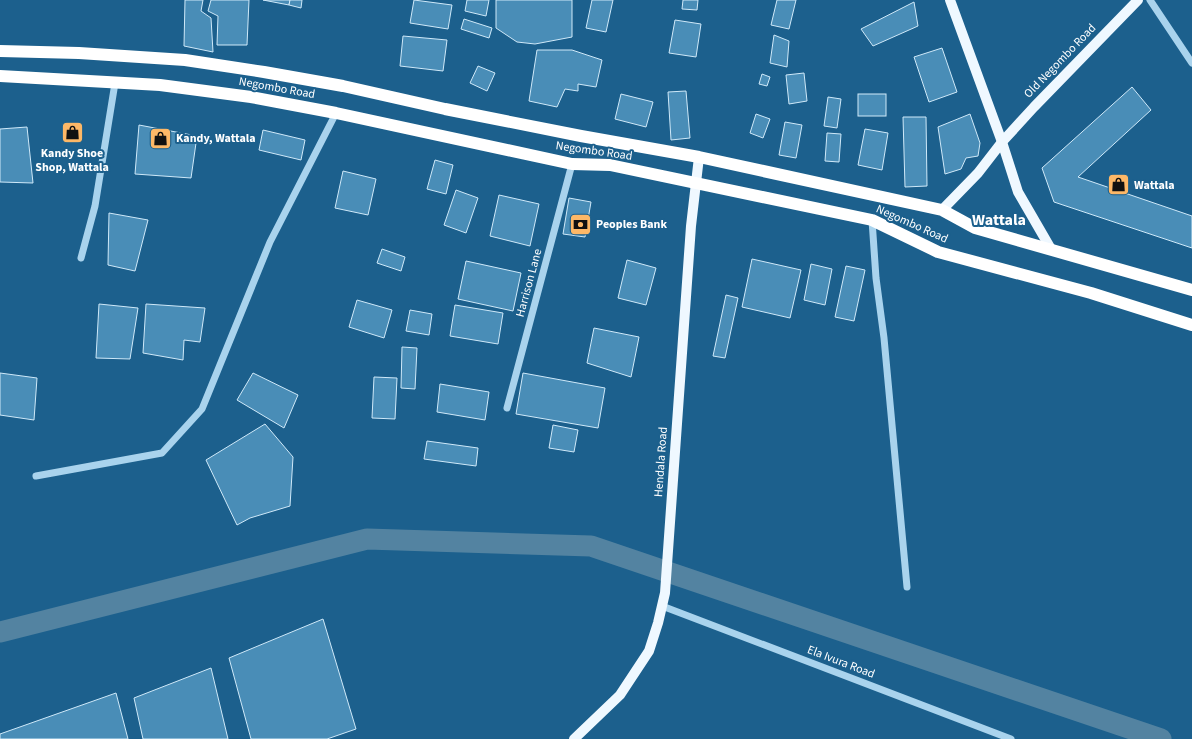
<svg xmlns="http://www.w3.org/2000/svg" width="1192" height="739" font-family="'Source Sans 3',sans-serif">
  <rect width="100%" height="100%" fill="#1c608d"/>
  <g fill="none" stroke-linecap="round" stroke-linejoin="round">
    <polyline stroke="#5383a1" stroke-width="21" points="0,632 367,539 591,546 1161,739"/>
  </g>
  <g fill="#498db7" stroke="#cfe9f9">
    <polygon points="185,0 203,0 201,11 211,18 213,52 184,46"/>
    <polygon points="211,0 249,0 247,45 217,45 218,16 208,11"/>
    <polygon points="263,0 290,0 289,5"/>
    <polygon points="290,0 302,0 301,8 289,5"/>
    <polygon points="414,0 452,5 448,29 410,23"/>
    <polygon points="467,0 489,0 486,16 465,11"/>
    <polygon points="496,0 572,0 572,37 535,44 517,42 496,28"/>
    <polygon points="592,0 613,0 606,32 586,28"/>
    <polygon points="683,0 698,0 697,10 682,9"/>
    <polygon points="777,0 796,0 789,29 771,25"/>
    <polygon points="914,2 918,26 873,46 861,29"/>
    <polygon points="464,19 492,28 489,38 461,29"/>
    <polygon points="675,20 701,24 696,57 669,53"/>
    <polygon points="774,35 789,41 787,67 770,63"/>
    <polygon points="403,36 447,40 443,71 400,66"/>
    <polygon points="942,48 957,92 929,102 914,57"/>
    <polygon points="537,50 572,50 602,60 596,87 578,84 578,91 565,89 557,107 529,101"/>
    <polygon points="478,66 495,73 487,91 470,83"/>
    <polygon points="804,73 807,101 789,104 786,75"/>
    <polygon points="762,74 770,77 767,86 759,84"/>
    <polygon points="1132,87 1151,110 1078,177 1192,216 1192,248 1054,202 1042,168"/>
    <polygon points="686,91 690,138 671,140 668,92"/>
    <polygon points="621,94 653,102 646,127 615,119"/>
    <rect x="858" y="94" width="28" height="22"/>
    <polygon points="828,97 841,99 837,128 824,126"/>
    <polygon points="756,114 770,119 763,138 750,133"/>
    <polygon points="970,114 980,143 978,156 966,158 961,169 945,174 938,127"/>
    <polygon points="903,117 926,117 927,186 905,187"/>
    <polygon points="785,122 802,125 796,158 779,155"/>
    <polygon points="139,125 197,136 191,178 135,174"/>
    <polygon points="27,127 33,183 0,182 0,129"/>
    <polygon points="865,129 888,133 882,170 858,165"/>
    <polygon points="263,130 305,140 301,160 259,150"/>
    <polygon points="827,133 841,134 839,162 825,161"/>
    <polygon points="435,160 453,165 446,194 427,189"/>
    <polygon points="343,171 376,179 368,215 335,208"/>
    <polygon points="456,190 478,198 466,233 444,225"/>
    <polygon points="499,195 539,204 530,246 490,236"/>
    <polygon points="569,198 591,202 585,237 563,234"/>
    <polygon points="109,213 148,220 135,271 108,265"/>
    <polygon points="382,249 405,257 401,271 377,263"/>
    <polygon points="752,259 801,270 790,318 742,307"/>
    <polygon points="627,260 656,268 646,305 618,298"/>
    <polygon points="466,261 521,273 513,311 458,299"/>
    <polygon points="811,264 832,269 825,305 804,300"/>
    <polygon points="846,266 865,270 854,321 835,317"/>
    <polygon points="726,295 738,298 725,358 713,356"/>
    <polygon points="357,300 392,310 384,338 349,327"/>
    <polygon points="99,304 138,308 130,359 96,358"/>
    <polygon points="146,304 205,308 200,342 184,340 183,360 143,353"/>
    <polygon points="455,305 503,313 498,344 450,336"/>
    <polygon points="410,310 432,314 429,335 406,331"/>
    <polygon points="594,328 639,337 631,377 587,363"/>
    <polygon points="402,347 417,348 415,389 401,388"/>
    <polygon points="0,373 37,378 34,420 0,415"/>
    <polygon points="253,373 298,395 284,428 237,400"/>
    <polygon points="523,373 605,388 598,428 516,414"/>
    <polygon points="374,377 397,378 395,419 372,418"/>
    <polygon points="440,384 489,392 485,420 437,412"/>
    <polygon points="265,424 293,457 290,506 250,518 237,525 206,460"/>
    <polygon points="553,425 578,430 574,452 549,448"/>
    <polygon points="427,441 478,448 476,466 424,459"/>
    <polygon points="323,619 356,729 327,739 251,739 229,658"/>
    <polygon points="211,668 228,739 143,739 134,698"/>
    <polygon points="116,693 128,739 0,739 0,734"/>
  </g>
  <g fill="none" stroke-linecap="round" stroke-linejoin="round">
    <g stroke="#a9d3ed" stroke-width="7">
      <polyline points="1150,0 1192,63"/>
      <polyline points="872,220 876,278 884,338 907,587"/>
      <polyline points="81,258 95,206 115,83"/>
      <polyline points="507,408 572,164"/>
      <polyline points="36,476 162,453 202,409 270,242 336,113"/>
      <polyline points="662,606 1011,739"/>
    </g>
    <g stroke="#eff8ff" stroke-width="10">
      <polyline points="950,0 1002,142 1018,192 1051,249"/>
      <polyline points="942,210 978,173 1002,142 1034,107 1138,0"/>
      <polyline points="574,739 620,695 649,651 658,623 665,593 691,226 699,157"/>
    </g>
    <g stroke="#fff" stroke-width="12">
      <polyline points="0,51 79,53 185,60 264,72 343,86 445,109 581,136 699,157 942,210 975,228 1192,290"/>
      <polyline points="0,76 160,85 251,97 336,113 572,164 610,165 872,220 938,252 1091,293 1192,325"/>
    </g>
  </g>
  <defs>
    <symbol id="shop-square" viewBox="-11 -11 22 22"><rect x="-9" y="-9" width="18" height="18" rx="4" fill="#fdb867" stroke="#1c608d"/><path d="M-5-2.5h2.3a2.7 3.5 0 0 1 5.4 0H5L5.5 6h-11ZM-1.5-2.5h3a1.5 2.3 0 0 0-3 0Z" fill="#111"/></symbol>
    <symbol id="bank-square" viewBox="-11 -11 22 22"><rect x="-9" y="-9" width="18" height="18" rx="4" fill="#fdb867" stroke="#1c608d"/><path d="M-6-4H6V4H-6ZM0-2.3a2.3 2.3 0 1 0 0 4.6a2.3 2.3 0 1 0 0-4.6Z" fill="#111"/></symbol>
  </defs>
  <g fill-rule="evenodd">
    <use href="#shop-square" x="60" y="120" width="25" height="25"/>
    <use href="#shop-square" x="148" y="126" width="25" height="25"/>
    <use href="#shop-square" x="1106" y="172" width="25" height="25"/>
    <use href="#bank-square" x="568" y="212" width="25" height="25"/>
  </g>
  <g text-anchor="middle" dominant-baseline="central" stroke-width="4" stroke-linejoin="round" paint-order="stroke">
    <g font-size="12" fill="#fff" stroke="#1c608d">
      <text transform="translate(1060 61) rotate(-46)">Old Negombo Road</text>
      <text transform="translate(277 88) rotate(10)">Negombo Road</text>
      <text transform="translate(594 151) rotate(8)">Negombo Road</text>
      <text transform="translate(912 224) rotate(24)">Negombo Road</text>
      <text transform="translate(529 283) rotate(-75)">Harrison Lane</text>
      <text transform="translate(661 462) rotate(-86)">Hendala Road</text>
      <text transform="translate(841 662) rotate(21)">Ela Ivura Road</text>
    </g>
    <g font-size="12" font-weight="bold" fill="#fff" stroke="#1c608d" text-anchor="start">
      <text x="176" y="138">Kandy, Wattala</text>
      <text x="72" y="153" text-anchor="middle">Kandy Shoe<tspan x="72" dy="14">Shop, Wattala</tspan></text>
      <text x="1134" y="185">Wattala</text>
      <text x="596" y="224">Peoples Bank</text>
    </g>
    <g font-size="16" font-weight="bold" fill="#fff" stroke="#1c608d">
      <text x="999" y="220">Wattala</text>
    </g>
  </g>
</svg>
